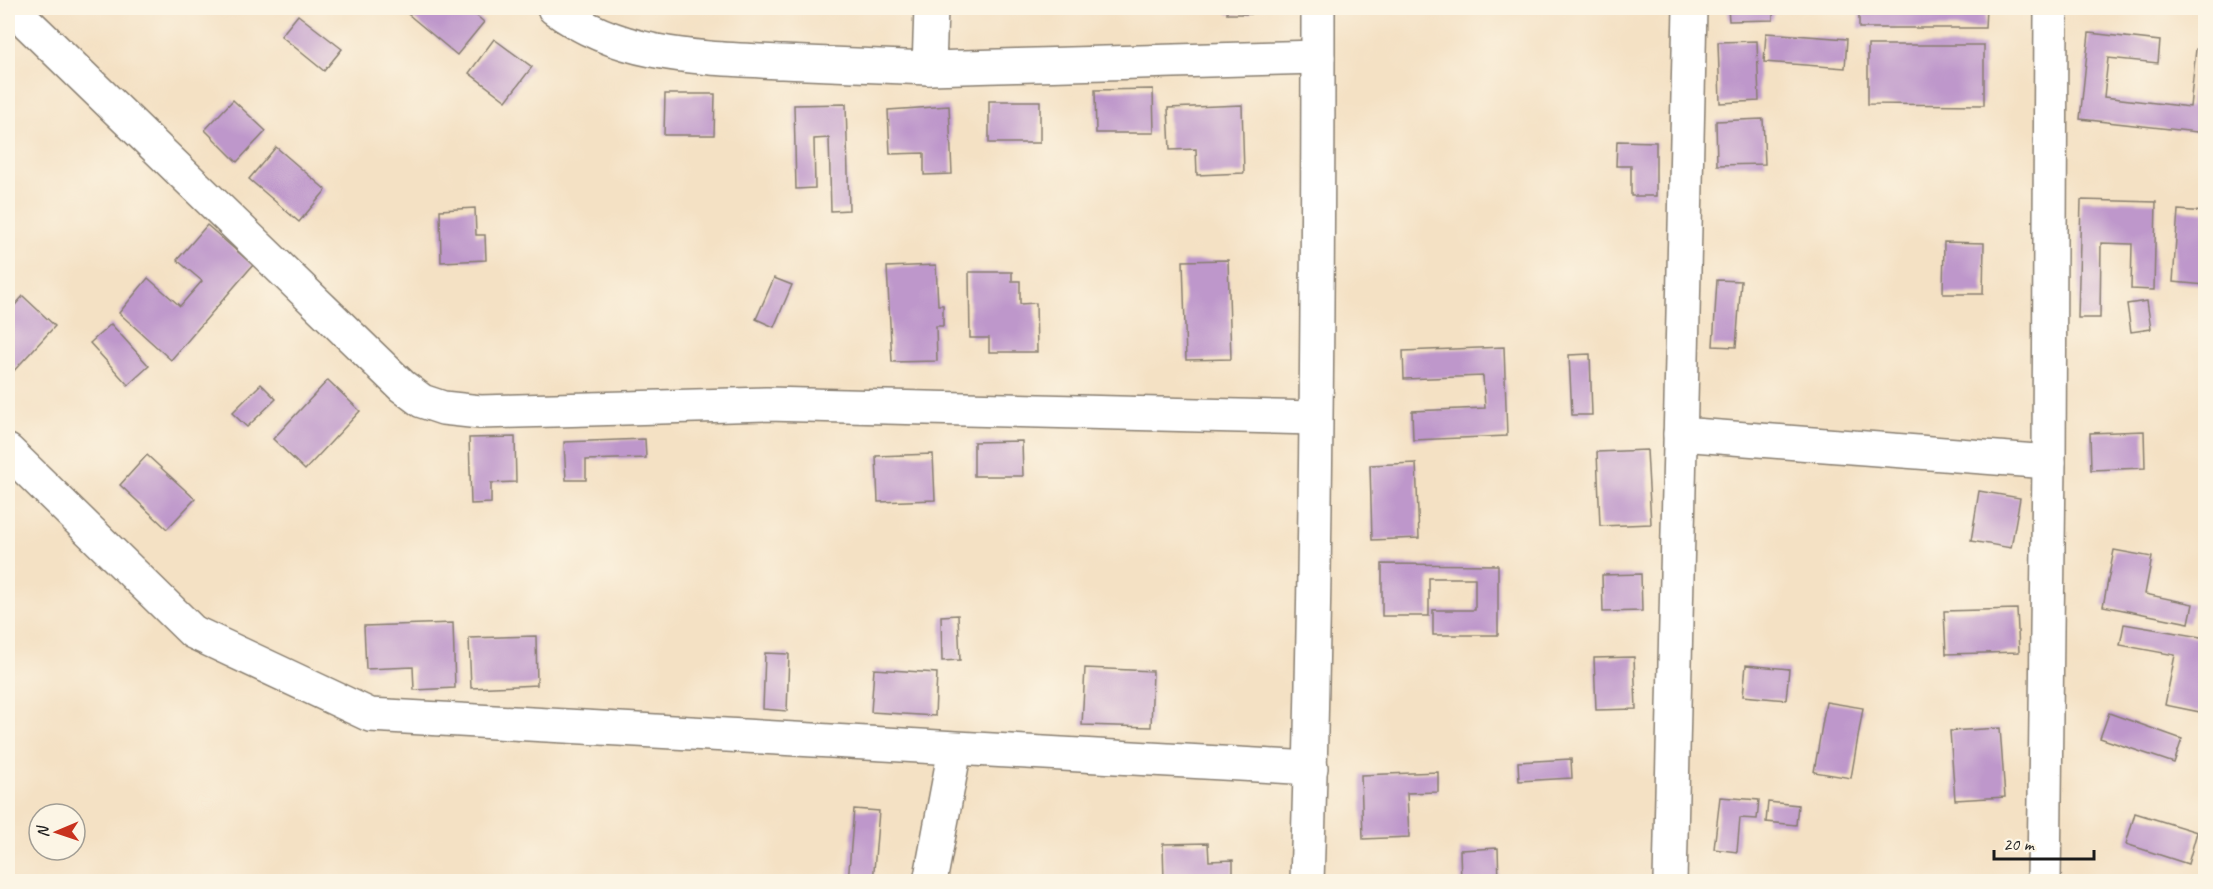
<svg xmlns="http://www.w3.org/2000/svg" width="2213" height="889" font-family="Caveat,sans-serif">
  <rect width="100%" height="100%" fill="#fcf5e5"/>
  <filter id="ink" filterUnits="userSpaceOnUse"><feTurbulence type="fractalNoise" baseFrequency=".0167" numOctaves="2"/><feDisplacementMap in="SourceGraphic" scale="12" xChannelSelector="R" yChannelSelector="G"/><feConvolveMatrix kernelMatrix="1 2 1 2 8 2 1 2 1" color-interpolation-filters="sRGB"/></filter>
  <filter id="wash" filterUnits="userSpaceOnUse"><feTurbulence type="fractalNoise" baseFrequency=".008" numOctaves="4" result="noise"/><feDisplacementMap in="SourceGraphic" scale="24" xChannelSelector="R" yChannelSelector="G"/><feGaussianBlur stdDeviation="1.35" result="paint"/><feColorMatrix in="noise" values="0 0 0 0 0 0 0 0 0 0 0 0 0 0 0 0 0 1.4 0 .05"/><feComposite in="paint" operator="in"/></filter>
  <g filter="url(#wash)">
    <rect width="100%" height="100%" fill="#f4e1c4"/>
    <g id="blocks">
      <g fill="#be97cb">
        <polygon points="405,8 467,8 484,22 457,55 403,10"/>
        <polygon points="1227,8 1250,8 1251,14 1227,14"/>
        <polygon points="1728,8 1773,8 1773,20 1729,21"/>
        <polygon points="1859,8 1986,8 1985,28 1859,28"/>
        <polygon points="298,15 342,49 324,71 281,36"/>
        <polygon points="1766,33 1847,39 1845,68 1764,62"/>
        <polygon points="2089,33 2160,41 2158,63 2108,58 2104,97 2190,107 2196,49 2206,50 2206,133 2080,119"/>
        <polygon points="494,39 532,67 506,101 469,73"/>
        <polygon points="1757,41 1759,101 1720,103 1718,42"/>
        <polygon points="1868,45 1984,45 1984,105 1868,104"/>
        <polygon points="1153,89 1154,133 1096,133 1095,90"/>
        <polygon points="665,94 715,94 714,135 664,135"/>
        <polygon points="233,100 266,131 237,162 205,130"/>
        <rect x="989" y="101" width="51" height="42"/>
        <polygon points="846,104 849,210 831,211 829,138 814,139 815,188 796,189 794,105"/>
        <polygon points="1242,105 1244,173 1197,175 1196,149 1170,150 1168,108"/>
        <polygon points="949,106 952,174 924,175 924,153 890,154 888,110"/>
        <polygon points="1763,119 1765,164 1717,165 1716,121"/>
        <polygon points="1617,141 1656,142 1656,196 1631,196 1631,166 1616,166"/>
        <polygon points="276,147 326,190 299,222 249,179"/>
        <polygon points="2081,200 2156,202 2154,290 2131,289 2132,244 2101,243 2100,318 2078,318"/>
        <polygon points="475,208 476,235 485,235 486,260 441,262 440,210"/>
        <polygon points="2178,210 2206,212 2206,285 2173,282"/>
        <polygon points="207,225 253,265 171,360 119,313 148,278 180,306 202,281 177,260"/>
        <polygon points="1944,242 1984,243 1983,294 1943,294"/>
        <polygon points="1228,260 1231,359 1186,360 1183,261"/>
        <polygon points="936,265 938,305 943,305 943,326 936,326 937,361 892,362 887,267"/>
        <polygon points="969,272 1012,272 1012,281 1020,281 1020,304 1036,303 1037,352 989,352 989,338 970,338"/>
        <polygon points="774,278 792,285 774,327 756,319"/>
        <polygon points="1717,280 1741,281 1736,347 1713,346"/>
        <polygon points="23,296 55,326 11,374 8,371 8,313"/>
        <polygon points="2147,301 2151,329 2131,332 2127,304"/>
        <polygon points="111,324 149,366 128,385 90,343"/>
        <polygon points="1504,347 1507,436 1413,440 1412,411 1485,408 1483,376 1404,379 1403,351"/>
        <polygon points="1590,354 1592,415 1572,415 1569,355"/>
        <polygon points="328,380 360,411 305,470 273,439"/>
        <polygon points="261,384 276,399 247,427 232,413"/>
        <polygon points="2144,431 2145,468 2091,470 2090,433"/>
        <polygon points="515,437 516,482 491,483 491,503 471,504 469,438"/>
        <polygon points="645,439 646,458 586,460 586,480 566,480 564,442"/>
        <polygon points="1022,441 1023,476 974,476 974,442"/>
        <polygon points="1647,450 1651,524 1600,526 1597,452"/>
        <polygon points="933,454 935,500 878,502 876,456"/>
        <polygon points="147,455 195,499 167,529 120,485"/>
        <polygon points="1416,463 1419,538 1372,540 1370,465"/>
        <polygon points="1979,491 2020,498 2011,548 1971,541"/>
        <polygon points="2114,550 2152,557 2145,594 2193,604 2189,623 2103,606"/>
        <polygon points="1382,564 1498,565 1498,635 1433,635 1433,610 1475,610 1475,578 1429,578 1429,616 1382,616"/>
        <polygon points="1641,574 1642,611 1603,612 1602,575"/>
        <polygon points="2017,609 2019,652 1946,654 1944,611"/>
        <polygon points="958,615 960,660 942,661 941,616"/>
        <polygon points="453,623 455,688 414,690 413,667 366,669 364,626"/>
        <polygon points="2124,624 2206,638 2206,682 2200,712 2165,705 2175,655 2120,645"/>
        <polygon points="536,636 537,685 471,688 469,638"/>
        <polygon points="765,653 789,654 787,711 763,709"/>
        <polygon points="1634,657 1636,709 1596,710 1594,658"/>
        <polygon points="1746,665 1789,669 1786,700 1743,696"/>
        <polygon points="1085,668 1153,671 1151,727 1082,725"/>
        <polygon points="874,669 937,673 935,716 871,712"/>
        <polygon points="1826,702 1863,708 1851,778 1814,772"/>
        <polygon points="2109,713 2182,739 2174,763 2100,738"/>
        <polygon points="2000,728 2005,797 1955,800 1950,731"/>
        <polygon points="1571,759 1572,778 1519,781 1518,762"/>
        <polygon points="1438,772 1438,792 1407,793 1409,837 1363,839 1361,775"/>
        <polygon points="1720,797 1759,800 1757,819 1740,818 1737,852 1714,849"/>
        <polygon points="1768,802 1798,805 1796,825 1766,822"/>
        <polygon points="854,809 879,811 873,882 848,882"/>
        <polygon points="2135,813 2197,832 2188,864 2126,844"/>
        <polygon points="1208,843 1209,861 1233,860 1233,882 1164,882 1163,844"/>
        <polygon points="1498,848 1499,882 1461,882 1460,850"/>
      </g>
    </g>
  </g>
  <g filter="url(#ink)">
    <use href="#blocks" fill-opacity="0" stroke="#887e70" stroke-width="1.5"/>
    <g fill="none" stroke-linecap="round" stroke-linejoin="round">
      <defs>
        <g id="street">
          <polyline points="12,8 402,386 422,401 443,408 480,412 767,404 1315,418"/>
          <path d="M554,8C621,58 702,58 782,62C831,64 880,66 929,68L931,8"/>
          <polyline points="929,68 1318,57"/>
          <polyline points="1680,434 2049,462"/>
          <polyline points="8,451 193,632 370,715 1311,768"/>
          <polyline points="930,882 952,765"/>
          <path d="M1307,882C1316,590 1318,299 1318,8"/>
          <polyline points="1670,882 1690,8"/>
          <polyline points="2044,882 2049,462 2051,8"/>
        </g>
      </defs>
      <use href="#street" stroke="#887e70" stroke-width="36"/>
      <use href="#street" stroke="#fff" stroke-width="33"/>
    </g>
  </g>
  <rect width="2213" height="889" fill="none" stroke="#fcf5e5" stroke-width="30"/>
  <g transform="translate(57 832) rotate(268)"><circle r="28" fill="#fcf5e5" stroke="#a29e95" stroke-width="1.5"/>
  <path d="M0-4.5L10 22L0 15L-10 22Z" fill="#c8321e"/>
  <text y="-9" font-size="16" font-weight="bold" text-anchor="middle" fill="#1c1c1c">N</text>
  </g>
  <path d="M1994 850v9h100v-9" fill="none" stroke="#1c1c1c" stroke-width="3"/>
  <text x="2003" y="850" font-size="18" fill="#1c1c1c" stroke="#fcf5e5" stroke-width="4.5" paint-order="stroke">20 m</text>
</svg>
